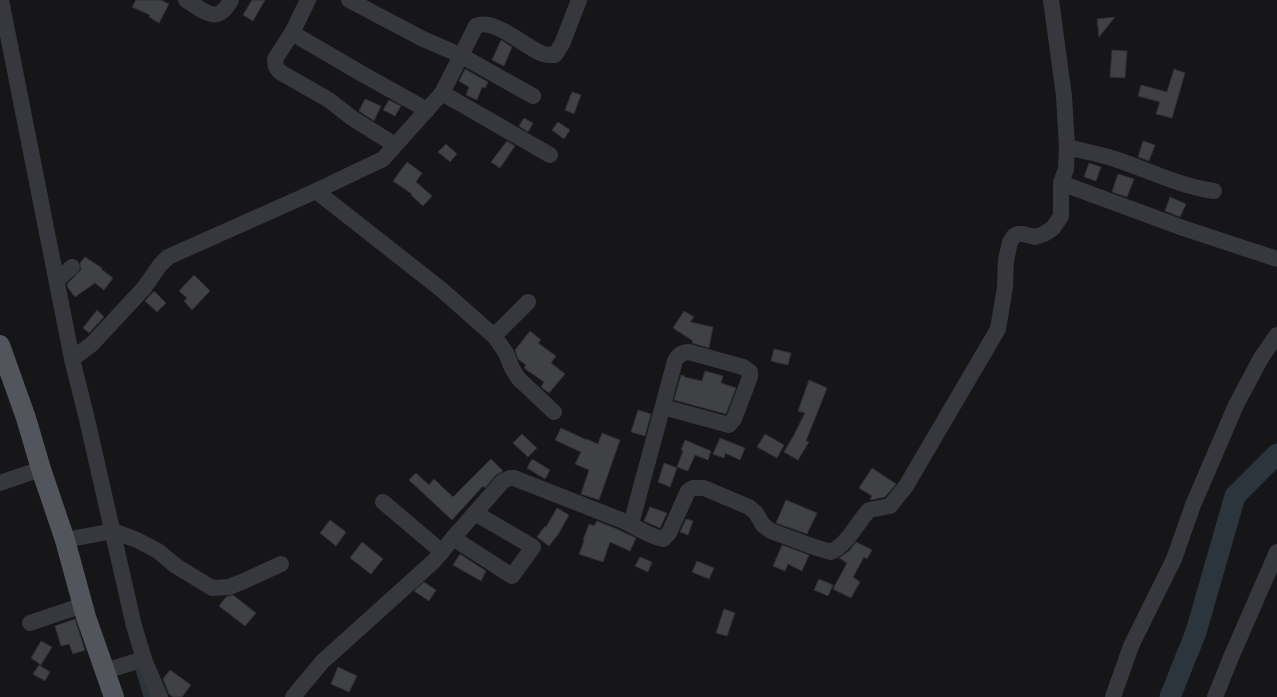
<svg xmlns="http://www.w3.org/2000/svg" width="1277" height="697" font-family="Inter,sans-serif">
  <rect width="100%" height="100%" fill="#161618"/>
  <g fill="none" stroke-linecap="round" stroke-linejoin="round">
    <polyline stroke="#2c353c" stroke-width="12" points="142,671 150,697"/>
    <polyline stroke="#2c353c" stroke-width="21" points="1170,697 1196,632 1235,496 1277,454"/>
  </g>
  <g fill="#404145" stroke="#303034">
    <polygon points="136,0 161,0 169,4 159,23 149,17 150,15 132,7"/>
    <polygon points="252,0 265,0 253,21 243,15"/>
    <polygon points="1115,17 1099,37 1097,19"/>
    <polygon points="501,40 512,47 504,66 492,60"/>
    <polygon points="1112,50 1127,51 1125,78 1110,77"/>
    <polygon points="465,69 488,82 485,88 482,87 477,100 466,95 469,87 459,81"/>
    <polygon points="1174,69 1185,73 1172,118 1156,114 1160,102 1138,96 1141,85 1167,92"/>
    <polygon points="572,92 581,95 574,114 565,110"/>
    <polygon points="365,99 381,106 374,121 359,111"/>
    <polygon points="389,100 401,106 395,116 383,110"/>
    <polygon points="524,118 533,123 528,132 519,126"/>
    <polygon points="558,122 570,130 564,139 552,130"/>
    <polygon points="507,141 515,146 500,168 491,162"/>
    <polygon points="1143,141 1155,145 1149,161 1138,157"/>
    <polygon points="446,144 457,154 450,162 438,152"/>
    <polygon points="407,162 422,173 416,182 432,196 423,206 411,195 412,194 393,181"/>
    <polygon points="1089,163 1101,167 1096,181 1084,177"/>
    <polygon points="1118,174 1134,179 1127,197 1112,192"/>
    <polygon points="1170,197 1186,204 1180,217 1165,211"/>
    <polygon points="85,257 102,268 101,269 113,278 104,290 95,283 75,297 68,288 67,284 81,270 80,263"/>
    <polygon points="194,275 210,291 192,310 184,301 187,298 179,291"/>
    <polygon points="154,291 166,303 157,312 145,301"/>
    <polygon points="97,310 104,317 89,333 83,328"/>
    <polygon points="684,311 694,317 690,322 713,327 709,348 692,343 693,341 673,328"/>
    <polygon points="530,331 541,340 538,343 556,356 551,363 565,374 549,393 541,387 544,382 524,368 526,365 518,359 515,350"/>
    <polygon points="774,349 791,353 788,365 771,361"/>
    <polygon points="705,371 723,376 721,383 736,388 726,414 674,400 681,375 685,376 684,377 702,381"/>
    <polygon points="809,380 827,388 806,441 809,442 798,460 784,452 794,435 805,413 798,411"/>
    <polygon points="638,410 651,414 645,436 631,432"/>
    <polygon points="561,428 587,440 587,439 598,444 602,433 620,440 599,500 581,494 589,470 575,464 581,452 555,440"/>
    <polygon points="522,434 537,448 528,457 513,443"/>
    <polygon points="765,434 784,445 777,458 757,447"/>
    <polygon points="720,438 745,448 740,460 725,453 724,458 713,454"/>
    <polygon points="685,440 711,451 708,460 695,455 688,471 677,467 683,451 681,450"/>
    <polygon points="491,459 503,471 496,475 485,488 483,486 452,520 409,480 416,473 429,485 434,479 453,497"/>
    <polygon points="532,459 550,470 545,479 527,468"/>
    <polygon points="664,463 677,468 670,487 658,482"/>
    <polygon points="872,468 896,484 885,497 871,500 870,499 872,496 859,488"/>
    <polygon points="786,500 817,513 807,534 776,523"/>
    <polygon points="650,507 667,513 660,528 644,521"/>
    <polygon points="557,508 569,515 559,533 549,546 537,537 545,526 546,527"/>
    <polygon points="686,519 693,521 688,535 680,532"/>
    <polygon points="330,520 346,532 336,546 320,533"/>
    <polygon points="597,521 617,529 636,538 630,551 610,542 603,562 579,554 584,541 583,540 589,524 594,526"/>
    <polygon points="362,542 383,559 371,574 350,558"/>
    <polygon points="856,542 872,550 867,559 864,557 853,577 860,582 851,598 833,589 847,563 839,558 849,551"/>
    <polygon points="782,545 809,555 802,571 788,564 785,571 773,566"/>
    <polygon points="460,554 486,571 481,581 453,565"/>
    <polygon points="640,557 652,562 648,572 635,566"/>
    <polygon points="697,561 714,568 709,579 692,572"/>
    <polygon points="819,579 833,585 828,596 814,590"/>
    <polygon points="424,582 436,590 429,601 414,591"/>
    <polygon points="233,595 256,613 245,626 219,606 226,597"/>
    <polygon points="724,609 735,613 727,636 716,633"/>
    <polygon points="75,619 85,650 73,654 69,644 61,646 55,626"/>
    <polygon points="41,641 52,647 41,665 31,658"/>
    <polygon points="39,665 50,672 45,681 33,674"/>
    <polygon points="338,667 357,676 349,692 331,684"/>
    <polygon points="170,670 191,685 182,697 173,697 169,694 163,679"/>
  </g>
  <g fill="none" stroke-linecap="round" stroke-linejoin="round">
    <g stroke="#37383d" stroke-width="16">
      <polyline points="1,0 72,359 86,415 134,626 145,662 160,697"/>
      <path d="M186,0C205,11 217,26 231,0"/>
      <polyline points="308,0 292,33 275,59 276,67 280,72 329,100 352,118 395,145"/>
      <polyline points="349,0 423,39 460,55 533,96"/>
      <polyline points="292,33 364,75 427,110"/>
      <polyline points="442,93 550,155"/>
      <path d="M1067,147C1083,151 1099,154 1115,159C1148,170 1179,186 1214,191"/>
      <polyline points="1061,183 1183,228 1277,259"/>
      <polyline points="316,191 442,290 494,336 506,353 512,368 518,378 554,412"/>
      <polyline points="57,280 72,267"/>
      <polyline points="494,336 528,302"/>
      <path d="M72,359L92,344L144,288L160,265L168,257L316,191L383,159L442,93L476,26C494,17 526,48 543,54C547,55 551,55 555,55L562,44L579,0"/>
      <polyline points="0,483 41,469"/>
      <polyline points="383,502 442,552"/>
      <path d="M631,524L675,361C678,355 683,352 689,352L743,367L750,372V377L734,419L729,425L663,407"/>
      <polyline points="453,538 512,576 533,547 475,513"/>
      <polyline points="65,540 113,531 137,540 158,551 176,566 212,588 229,587 244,581 281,564"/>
      <polyline points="30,623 83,605"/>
      <polyline points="105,671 144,659"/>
      <path d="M293,697L322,662L434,561L453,538L503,481L510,478H514C550,492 586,506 621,520C635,526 648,536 663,539L669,533L688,491L693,488H704L749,507L756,513L763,525L771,531L814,547L831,552C848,544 857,523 869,510L890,506L906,486L998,329L1005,287L1006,260L1010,242L1014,236L1018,234H1023L1035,237L1044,234L1053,228L1061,216V183L1066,169L1067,147L1064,96L1051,0"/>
      <polyline points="1113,697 1131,646 1174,559 1193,505 1236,405 1261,358 1277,335"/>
      <polyline points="1215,697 1232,655 1277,552"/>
    </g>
    <polyline stroke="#53555c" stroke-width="20" points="0,345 26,418 41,469 65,540 86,617 114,697"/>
  </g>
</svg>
